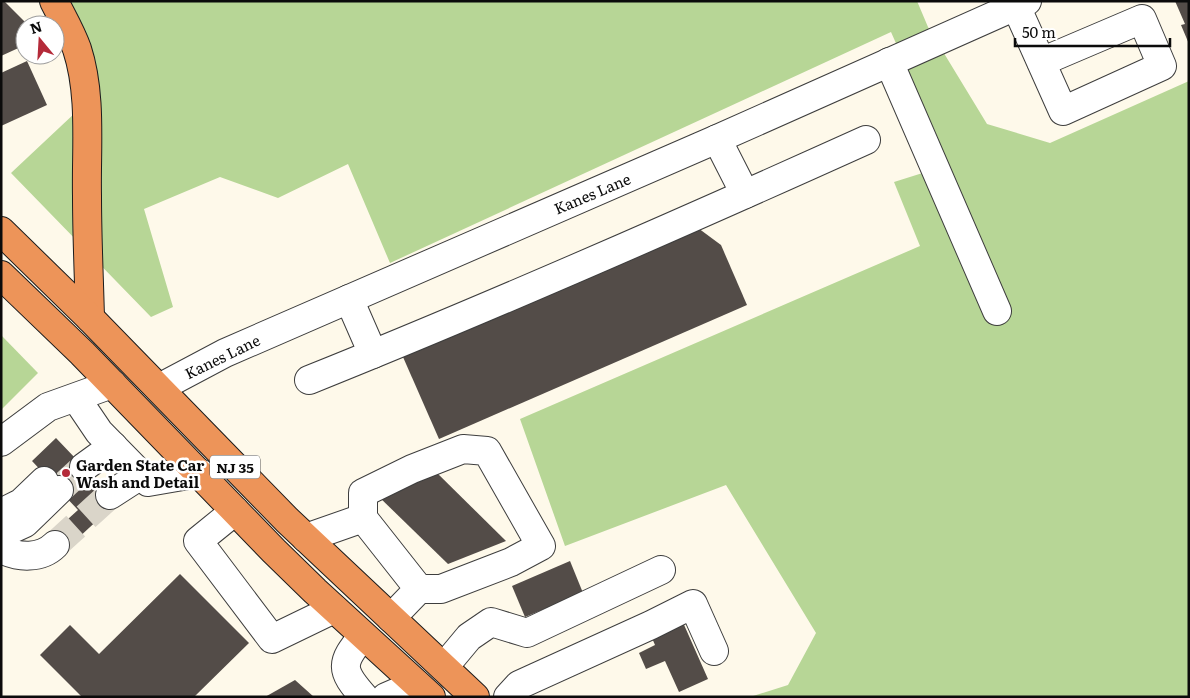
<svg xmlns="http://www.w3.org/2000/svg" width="1190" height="698" font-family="Literata,serif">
  <rect width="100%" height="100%" fill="#fef9ea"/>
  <g fill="#b7d696">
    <polygon points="52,1 917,1 928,27 987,124 1050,143 1189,81 1189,697 750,697 788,685 816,633 726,485 565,546 520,419 920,246 894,182 948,165 937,136 891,32 390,263 348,164 278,198 220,177 144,209 173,307 151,317 11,173 76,112 68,19"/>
    <polygon points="1,335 38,373 1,410"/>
  </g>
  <g fill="#534c48">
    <polygon points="1,1 4,1 28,25 25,25 25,45 1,56"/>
    <polygon points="1175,1 1189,1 1189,44 1181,25 1185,24"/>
    <polygon points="27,61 47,105 1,126 1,73"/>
    <polygon points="698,228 721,245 747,305 439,439 403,357"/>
    <polygon points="56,438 117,502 62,553 48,537 78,510 32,461"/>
    <polygon points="432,468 506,541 448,564 375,493"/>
    <polygon points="570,561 583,593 525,617 512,586"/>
    <polygon points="180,574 249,643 194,697 82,697 40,655 70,625 99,654"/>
    <polygon points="681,618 708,679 679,692 665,661 646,669 639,653 655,645 649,631"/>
    <polygon points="295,680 314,697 265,697"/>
  </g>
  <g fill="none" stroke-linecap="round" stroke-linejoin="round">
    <g stroke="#dad5c9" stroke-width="28" stroke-dasharray="28 14" stroke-linecap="butt">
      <polyline points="59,490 84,467"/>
      <polyline points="55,545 110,495"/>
    </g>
    <defs>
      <g id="minor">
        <polyline points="1016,6 1063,111 1162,66 1142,19 1041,62"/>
        <polyline points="889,62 997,311"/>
        <polyline points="717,139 745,194"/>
        <polyline points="349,299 373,354"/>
        <path d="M309,380C496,305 682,223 866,140"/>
        <polyline points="159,388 225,353 717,139 1027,1"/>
        <polyline points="76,398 99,432 148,482 200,473"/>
        <polyline points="1,442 48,407 112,384"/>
        <polyline points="84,467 113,446"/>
        <polyline points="110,495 141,475"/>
        <polyline points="235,511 198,541 272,639 334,609"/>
        <polyline points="1,513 21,503 44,481"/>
        <polyline points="363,518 363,493 412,469 463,449 487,451 541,546 511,562 441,589 419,589"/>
        <polyline points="1,534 25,523 59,490"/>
        <polyline points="306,538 363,518 419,589 391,618"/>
        <path d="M1,549C18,558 41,559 55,545"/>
        <path d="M363,636C340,663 340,670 364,697"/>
        <polyline points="444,667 469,637 491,622 527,633 661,570"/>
        <polyline points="386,697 416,684"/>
        <polyline points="508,697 519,685 651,625 693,604 714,651"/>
      </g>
      <g id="highway">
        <path d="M54,1C62,17 71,32 77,49C92,95 86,148 87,196C87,237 89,277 90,318"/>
        <polyline points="1,231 90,318 287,520 475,697"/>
        <polyline points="1,275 82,353 274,551 315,591 431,697"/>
      </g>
    </defs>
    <use href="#minor" stroke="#3e3e3e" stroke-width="30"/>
    <use href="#highway" stroke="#1c1c1c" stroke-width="30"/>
    <use href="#minor" stroke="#fff" stroke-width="28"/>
    <use href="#highway" stroke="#ed9459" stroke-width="28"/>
  </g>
  <circle fill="#b42a39" stroke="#fff" stroke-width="2" cx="66" cy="473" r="5"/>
  <g text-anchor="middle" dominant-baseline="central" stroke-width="5" stroke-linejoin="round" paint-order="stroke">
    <rect fill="#fff" stroke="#545454" stroke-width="1" x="210" y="455.5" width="50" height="23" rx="4"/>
    <g font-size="14" font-weight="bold" fill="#0b0b0b">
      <text x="235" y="467">NJ 35</text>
    </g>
    <g font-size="15" fill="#0b0b0b" stroke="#fff">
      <text transform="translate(592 193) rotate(-23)">Kanes Lane</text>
      <text transform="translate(222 356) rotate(-26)">Kanes Lane</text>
    </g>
    <g font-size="15" font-weight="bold" fill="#0b0b0b" stroke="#fff" text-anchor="start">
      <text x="76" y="464">Garden State Car<tspan x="76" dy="17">Wash and Detail</tspan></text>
    </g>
  </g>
  <rect width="1190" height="698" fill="none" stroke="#0b0b0b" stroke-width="5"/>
  <g transform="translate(40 40) rotate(342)"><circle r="24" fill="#ffffff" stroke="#9d9d9d"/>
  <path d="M0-4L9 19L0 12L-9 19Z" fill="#b42a39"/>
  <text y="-8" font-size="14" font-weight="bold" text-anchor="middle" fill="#0b0b0b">N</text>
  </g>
  <path d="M1015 38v8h155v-8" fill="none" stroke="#0b0b0b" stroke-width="2.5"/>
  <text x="1022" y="38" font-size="15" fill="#0b0b0b" stroke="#ffffff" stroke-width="4" paint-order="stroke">50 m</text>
</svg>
